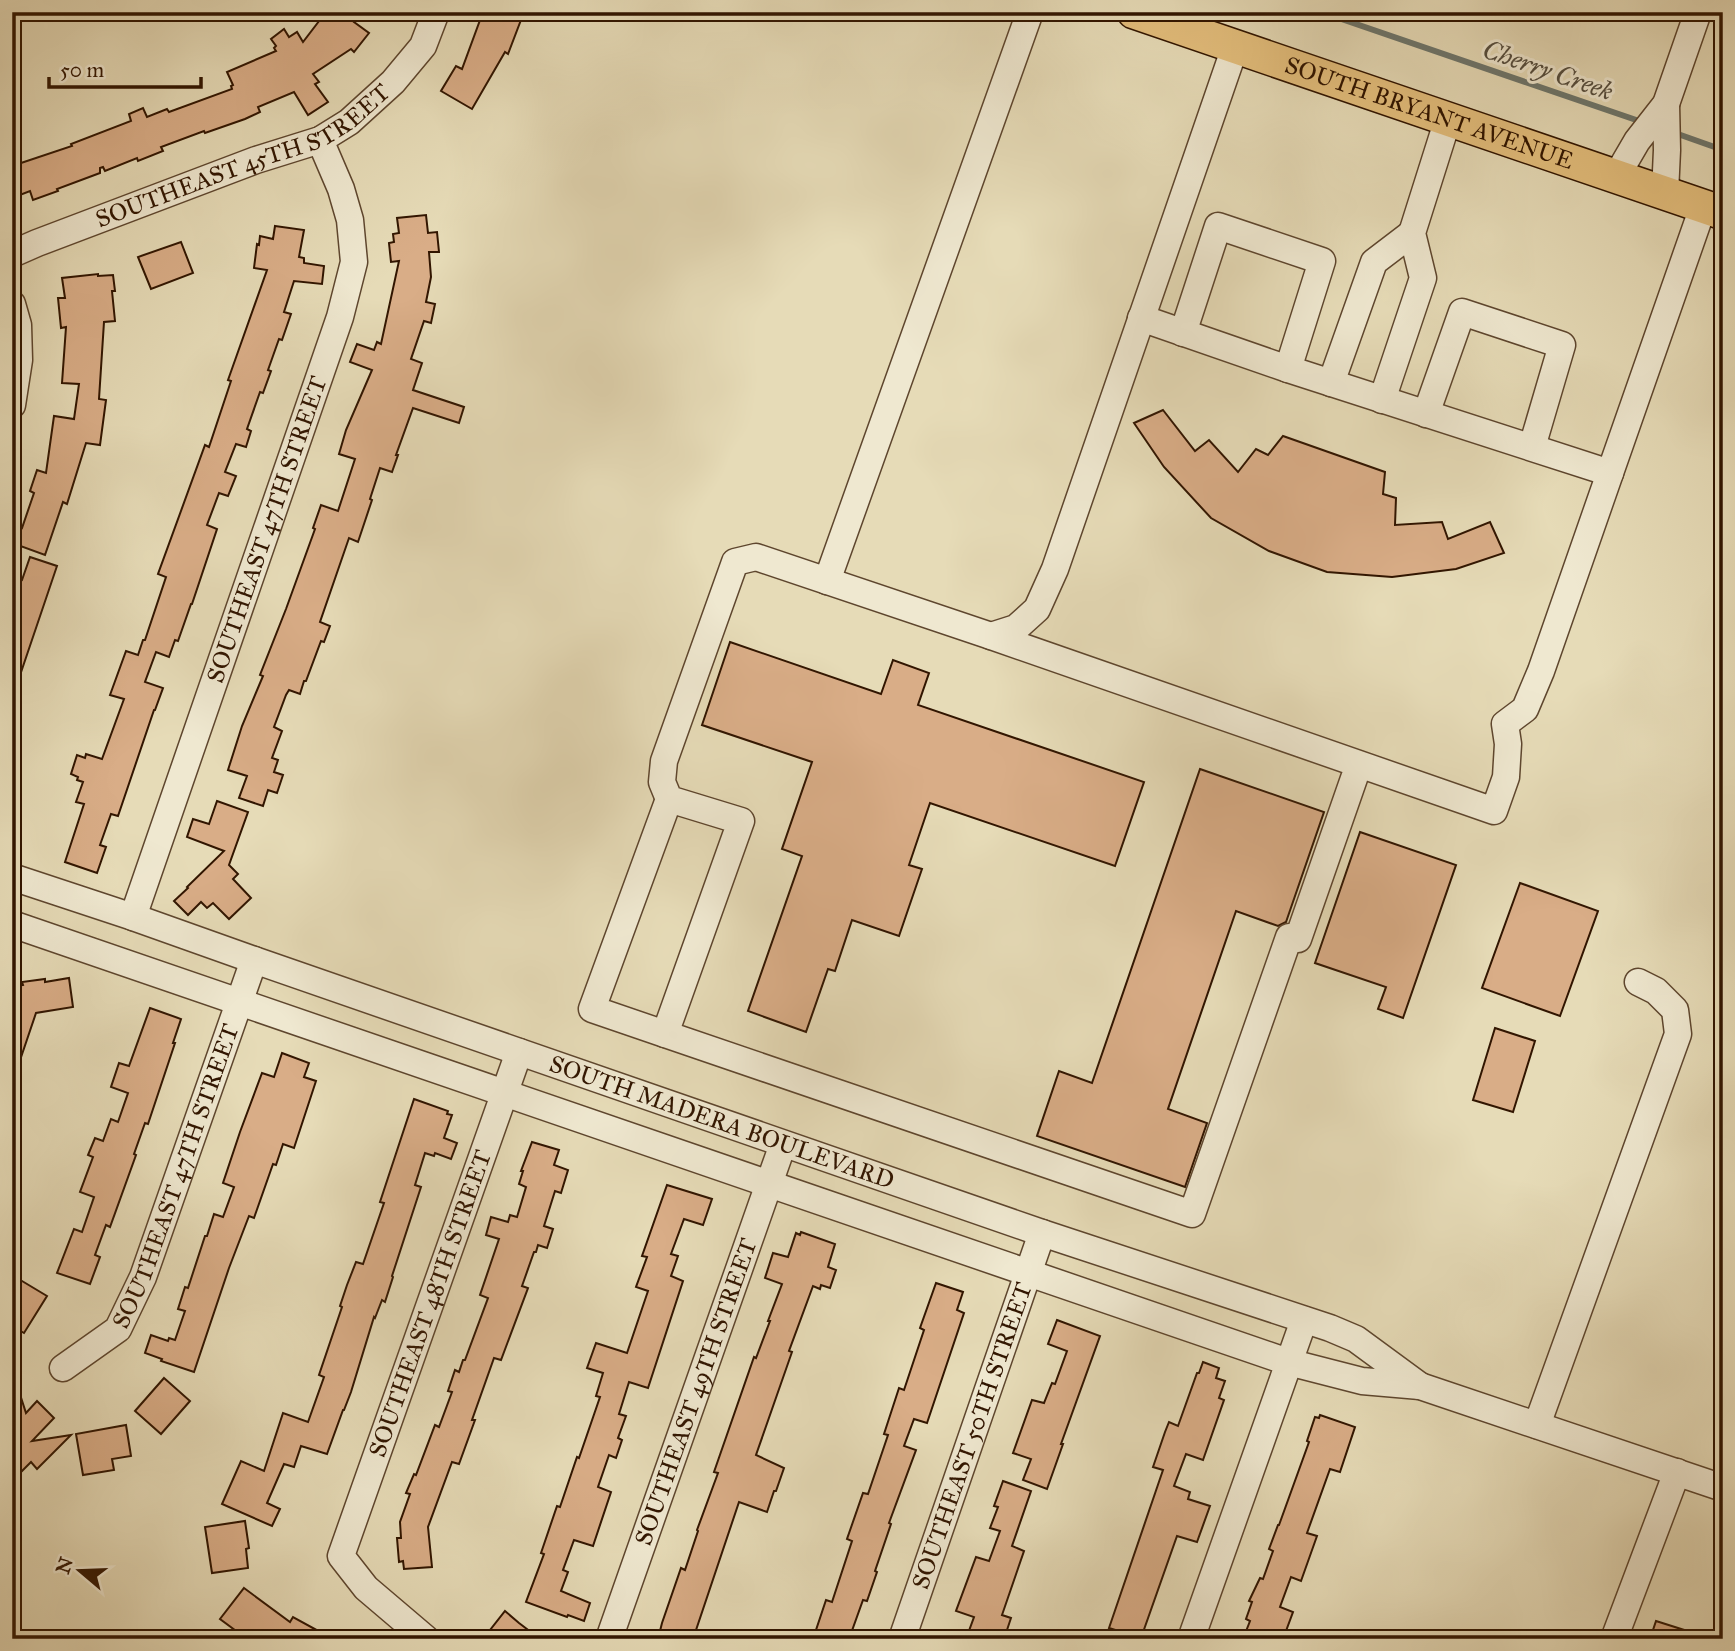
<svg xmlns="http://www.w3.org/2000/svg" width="1735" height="1651" font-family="'IM FELL Great Primer',serif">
  <rect width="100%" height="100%" fill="#e6dbb7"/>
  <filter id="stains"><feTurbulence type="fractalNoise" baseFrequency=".00286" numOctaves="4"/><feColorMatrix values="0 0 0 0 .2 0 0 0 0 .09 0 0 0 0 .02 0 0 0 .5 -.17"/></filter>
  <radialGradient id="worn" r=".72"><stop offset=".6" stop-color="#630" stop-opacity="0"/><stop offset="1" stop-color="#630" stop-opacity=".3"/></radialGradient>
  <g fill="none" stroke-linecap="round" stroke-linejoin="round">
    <g stroke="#6e776d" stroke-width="6">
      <polyline points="1321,12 1645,123"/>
      <polyline points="1675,133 1723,150"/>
    </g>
  </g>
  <g fill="#d9ad87" stroke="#311500" stroke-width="2">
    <polygon points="326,12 361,12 354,22 369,33 354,52 351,49 313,74 319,82 315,84 328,102 308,115 294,92 258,107 260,112 245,119 205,133 204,131 161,147 163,151 138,161 137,158 105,171 103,167 100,168 100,173 57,189 58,191 33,200 30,191 12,198 12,166 72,146 71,144 131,121 129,114 143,108 147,117 167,109 169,112 232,89 231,86 233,85 227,72 276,51 274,48 276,46 271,39 284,29 289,37 297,32 303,42"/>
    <polygon points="483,12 524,12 508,54 505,52 472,109 441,91 456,66 462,69"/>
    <polygon points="426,215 428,233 437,232 439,252 429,252 431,277 426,302 435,304 431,323 424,321 411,359 422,363 413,390 464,407 459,423 413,408 396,455 398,455 392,472 380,468 370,499 372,500 358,542 349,538 320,622 330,626 324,642 321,641 306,681 304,681 300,694 289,690 286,695 274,727 282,731 272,758 278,760 274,772 283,775 277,793 268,790 263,806 239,798 247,776 228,770 242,726 263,676 260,675 286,609 315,529 313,528 321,505 338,511 355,459 339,454 346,430 372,370 350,362 357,344 374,350 377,342 381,344 399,261 391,262 389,243 394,242 393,234 399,233 397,218"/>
    <polygon points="275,226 304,230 299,257 304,258 304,263 324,266 322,284 294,281 284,312 291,314 282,340 279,339 268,370 271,371 263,393 260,392 247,429 251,431 246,447 236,444 225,472 236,476 228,496 219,493 207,525 217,529 192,604 191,604 178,641 175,640 169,657 156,652 145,682 163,688 155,710 154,710 118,816 111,814 100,845 106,847 97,873 65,862 84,804 76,802 83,782 77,780 78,777 71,774 77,755 85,758 86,754 102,759 124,699 110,695 126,651 138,655 143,640 145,640 166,577 158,574 205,445 209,447 231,381 228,380 267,270 254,268 257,244 259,245 260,236 273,239"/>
    <polygon points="181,242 193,273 151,289 138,257"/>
    <polygon points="98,274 98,276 113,275 115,291 112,291 115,321 104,322 99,399 106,400 100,445 86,443 67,504 63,502 45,555 12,543 18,526 22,528 34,493 30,491 37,470 46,473 54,416 74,419 79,384 62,383 66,327 61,328 58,298 65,298 62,278"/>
    <polygon points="1163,410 1195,451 1209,440 1238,472 1256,449 1268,455 1283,436 1385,472 1383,494 1396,498 1395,525 1442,522 1448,539 1490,522 1504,553 1456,569 1392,577 1327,572 1269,551 1211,518 1164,467 1134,423"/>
    <polygon points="30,557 57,566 15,690 12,689 12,576 22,580"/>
    <polygon points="730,642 881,694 893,660 929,673 918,705 1144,782 1115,866 930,803 909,865 922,869 899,936 852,920 835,971 828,969 806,1032 748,1011 802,856 782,849 812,762 702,725"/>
    <polygon points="1200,769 1324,812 1286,922 1278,926 1236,911 1168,1109 1207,1123 1185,1187 1037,1136 1059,1071 1092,1083"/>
    <polygon points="217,801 248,812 229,865 238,874 233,879 251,898 229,919 213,903 207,908 201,902 188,915 174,901 188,888 187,887 224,851 187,837 193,819 209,824"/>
    <polygon points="1360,832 1456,865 1403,1018 1378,1009 1386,987 1315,963"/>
    <polygon points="1520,883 1598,911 1560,1016 1482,988"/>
    <polygon points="69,978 73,1007 36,1013 15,1075 12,1074 12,987 23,985 22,982 45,979 45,982"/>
    <polygon points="150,1008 181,1019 173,1043 175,1043 148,1124 145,1123 134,1154 136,1155 110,1227 106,1225 95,1255 100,1257 90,1284 57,1273 74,1229 82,1232 94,1197 80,1192 93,1157 88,1155 95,1138 103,1141 111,1119 118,1122 128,1093 111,1087 119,1063 129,1066"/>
    <polygon points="1495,1028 1535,1041 1513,1112 1473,1100"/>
    <polygon points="282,1053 309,1063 304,1077 316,1081 294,1148 283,1144 276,1165 273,1164 254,1218 249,1216 229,1268 194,1372 161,1361 162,1359 145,1353 151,1335 168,1341 169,1338 175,1340 185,1311 178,1309 185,1287 188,1288 205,1236 207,1236 214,1214 223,1217 234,1187 223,1183 240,1132 262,1073 274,1077"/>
    <polygon points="414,1099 448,1111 447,1114 452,1115 444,1138 457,1143 451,1159 435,1153 434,1156 425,1153 415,1185 421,1187 392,1276 393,1277 385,1302 382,1300 375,1318 374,1317 351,1392 344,1410 343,1410 327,1454 301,1446 294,1467 284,1464 267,1503 280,1509 272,1526 222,1504 241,1461 264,1471 283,1413 308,1422 324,1377 319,1375 342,1307 340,1306 347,1285 356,1262 363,1264 384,1203 380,1202"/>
    <polygon points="532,1142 559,1150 554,1165 568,1170 561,1193 555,1191 544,1226 553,1229 547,1248 538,1245 536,1252 534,1252 522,1286 528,1288 501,1360 494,1358 472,1420 475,1420 459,1464 452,1462 428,1527 432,1567 404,1569 403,1561 399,1562 397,1538 401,1538 400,1522 410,1494 406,1493 414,1474 416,1475 435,1425 439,1427 452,1392 448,1391 455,1370 459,1372 463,1360 465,1360 488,1298 480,1295 499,1239 486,1235 491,1217 508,1222 510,1215 517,1217 526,1187 519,1184 523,1171 521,1171"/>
    <polygon points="667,1185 712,1199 703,1225 684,1219 671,1254 678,1256 671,1276 683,1281 648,1388 629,1382 619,1414 626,1416 618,1438 622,1440 616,1458 609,1455 598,1487 611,1492 593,1546 574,1540 563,1570 568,1572 561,1591 590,1603 584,1621 568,1615 567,1617 526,1602 544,1554 541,1553 557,1506 560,1507 577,1457 579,1458 600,1397 596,1396 603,1373 587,1368 596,1343 627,1353 648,1291 636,1287 647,1257 642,1256"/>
    <polygon points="801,1232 835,1244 828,1267 836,1270 830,1288 821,1285 820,1289 813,1286 789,1351 792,1352 756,1455 784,1468 776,1491 774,1491 767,1512 739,1502 693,1639 658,1639 662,1623 681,1568 685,1570 698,1531 697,1530 718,1473 714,1472 754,1357 756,1358 770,1321 768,1321 782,1284 765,1278 773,1253 788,1257 796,1233 800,1235"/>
    <polygon points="12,1275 47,1296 24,1333 12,1326"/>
    <polygon points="936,1283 963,1292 957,1310 964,1313 927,1423 914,1419 904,1446 916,1450 889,1523 891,1524 875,1571 877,1572 867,1601 863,1600 849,1639 813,1639 826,1600 832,1602 852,1541 847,1539 863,1493 868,1494 888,1435 884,1434 899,1388 904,1390 924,1330 920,1328"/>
    <polygon points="1057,1320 1100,1336 1061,1444 1063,1444 1047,1489 1023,1480 1031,1459 1013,1453 1032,1400 1044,1403 1052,1383 1055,1384 1067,1351 1048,1344"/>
    <polygon points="1203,1362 1219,1368 1216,1378 1225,1381 1219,1398 1224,1400 1203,1460 1186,1454 1174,1486 1190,1492 1188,1499 1210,1506 1197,1542 1177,1536 1141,1638 1109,1628 1163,1470 1153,1467 1165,1432 1169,1422 1178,1426 1197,1373 1199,1373"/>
    <polygon points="164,1378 190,1401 161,1434 135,1411"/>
    <polygon points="16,1382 26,1413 37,1401 54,1418 32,1441 71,1435 37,1469 31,1462 12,1481 12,1383"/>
    <polygon points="1320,1415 1355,1427 1340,1472 1330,1469 1307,1533 1317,1536 1301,1581 1291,1577 1280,1607 1293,1612 1283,1639 1243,1639 1250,1621 1246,1619 1252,1602 1249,1601 1260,1578 1263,1579 1273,1551 1269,1549 1278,1525 1279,1525 1309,1442 1307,1441 1315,1417 1319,1418"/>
    <polygon points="126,1425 131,1456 112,1459 114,1470 83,1475 76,1434"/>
    <polygon points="1003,1481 1031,1491 1012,1546 1024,1551 1002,1615 1011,1618 1005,1636 996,1633 994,1639 966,1639 974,1617 956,1611 976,1557 989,1561 1000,1531 990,1528 998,1507 994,1506"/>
    <polygon points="245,1521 249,1548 246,1549 248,1568 212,1573 205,1527"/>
    <polygon points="244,1588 290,1622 293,1617 333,1639 247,1639 220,1619"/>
    <polygon points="505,1611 519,1623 540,1639 483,1639"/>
    <polygon points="1656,1621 1700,1635 1699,1639 1650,1639"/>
  </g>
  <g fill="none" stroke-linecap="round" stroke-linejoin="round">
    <defs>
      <g id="minor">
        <polyline points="1616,177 1637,141 1666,104 1698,12"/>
        <polyline points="1665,193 1667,150 1666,104"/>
        <path id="s1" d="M12,254L37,243L256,160L320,140L349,122L393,82L423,46L436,12"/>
        <polyline points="12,304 18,325 19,360 12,405"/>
        <polyline points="1141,318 1288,369 1610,473 1541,671 1525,709 1505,724 1508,744 1506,777 1494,811 991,636 756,557 735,562 664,761 662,782 669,799 741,821 665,1034 1192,1214 1289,937 1298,939 1359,764"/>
        <polyline points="1183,333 1218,226 1322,261 1288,369"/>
        <polyline points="1331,383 1374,262 1412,233"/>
        <polyline points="1382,400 1423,278 1412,233 1448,119"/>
        <polyline points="1426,414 1462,312 1562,345 1532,447"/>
        <polyline points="1610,473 1703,207"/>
        <polyline points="827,581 1030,12"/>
        <polyline points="991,636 1016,628 1037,609 1055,569 1235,47"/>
        <path id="s2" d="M12,877L133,917L254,960L1042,1233L1330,1328L1356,1339L1420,1386"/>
        <path id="s3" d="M133,917L340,317L354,262L350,220L341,189L320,140"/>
        <polyline points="12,924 1288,1362 1362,1381 1420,1386 1723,1488"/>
        <polyline points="665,1034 592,1009 669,799"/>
        <path id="s4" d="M63,1368L118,1329L143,1277L254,960"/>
        <polyline points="1537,1425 1678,1034 1675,1010 1656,991 1638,982"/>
        <path id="s5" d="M426,1639L366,1588L341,1556L519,1052"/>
        <path id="s6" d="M609,1639L783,1144"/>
        <path id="s7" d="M902,1639L1042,1233"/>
        <polyline points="1191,1639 1304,1320"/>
        <polyline points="1614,1639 1677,1472"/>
      </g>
      <g id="major">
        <path id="s8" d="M1134,12L1723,213"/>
      </g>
    </defs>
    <use href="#minor" stroke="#5e462e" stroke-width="29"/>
    <use href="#major" stroke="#311500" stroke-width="36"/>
    <use href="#minor" stroke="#efe8d0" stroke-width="26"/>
    <use href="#major" stroke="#e3be7c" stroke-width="33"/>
  </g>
  <g text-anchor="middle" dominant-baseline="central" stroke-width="6" stroke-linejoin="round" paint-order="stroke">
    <g font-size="24" fill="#311500" stroke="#efe8d0">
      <text stroke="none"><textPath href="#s8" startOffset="312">SOUTH BRYANT AVENUE</textPath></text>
      <text stroke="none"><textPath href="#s1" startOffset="252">SOUTHEAST 45TH STREET</textPath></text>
      <text stroke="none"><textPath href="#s3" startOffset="410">SOUTHEAST 47TH STREET</textPath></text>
      <text stroke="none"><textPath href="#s2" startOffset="751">SOUTH MADERA BOULEVARD</textPath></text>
      <text stroke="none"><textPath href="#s4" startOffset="231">SOUTHEAST 47TH STREET</textPath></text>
      <text stroke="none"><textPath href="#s5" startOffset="387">SOUTHEAST 48TH STREET</textPath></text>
      <text stroke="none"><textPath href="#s6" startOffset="262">SOUTHEAST 49TH STREET</textPath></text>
      <text stroke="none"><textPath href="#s7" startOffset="215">SOUTHEAST 50TH STREET</textPath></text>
    </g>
    <g font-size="26" font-style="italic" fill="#554e3f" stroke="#efe8d0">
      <text transform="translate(1548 70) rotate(19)">Cherry Creek</text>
    </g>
  </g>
  <rect width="1735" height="1651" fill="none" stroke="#e6dbb7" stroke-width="42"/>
  <rect x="14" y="14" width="1707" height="1623" fill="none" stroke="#311500" stroke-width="3.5"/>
  <rect x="21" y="21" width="1693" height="1609" fill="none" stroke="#311500" stroke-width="2"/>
  <g transform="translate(80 1571) rotate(289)" stroke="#efe8d0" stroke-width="5" paint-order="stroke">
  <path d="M0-5L12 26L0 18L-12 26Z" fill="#311500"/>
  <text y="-10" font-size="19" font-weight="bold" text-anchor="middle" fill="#311500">N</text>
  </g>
  <path d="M49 77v10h152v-10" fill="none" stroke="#311500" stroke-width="3.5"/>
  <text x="60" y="77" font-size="21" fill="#311500" stroke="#efe8d0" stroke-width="5" paint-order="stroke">50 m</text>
  <rect width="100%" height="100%" filter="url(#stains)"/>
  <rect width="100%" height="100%" fill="url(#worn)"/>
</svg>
